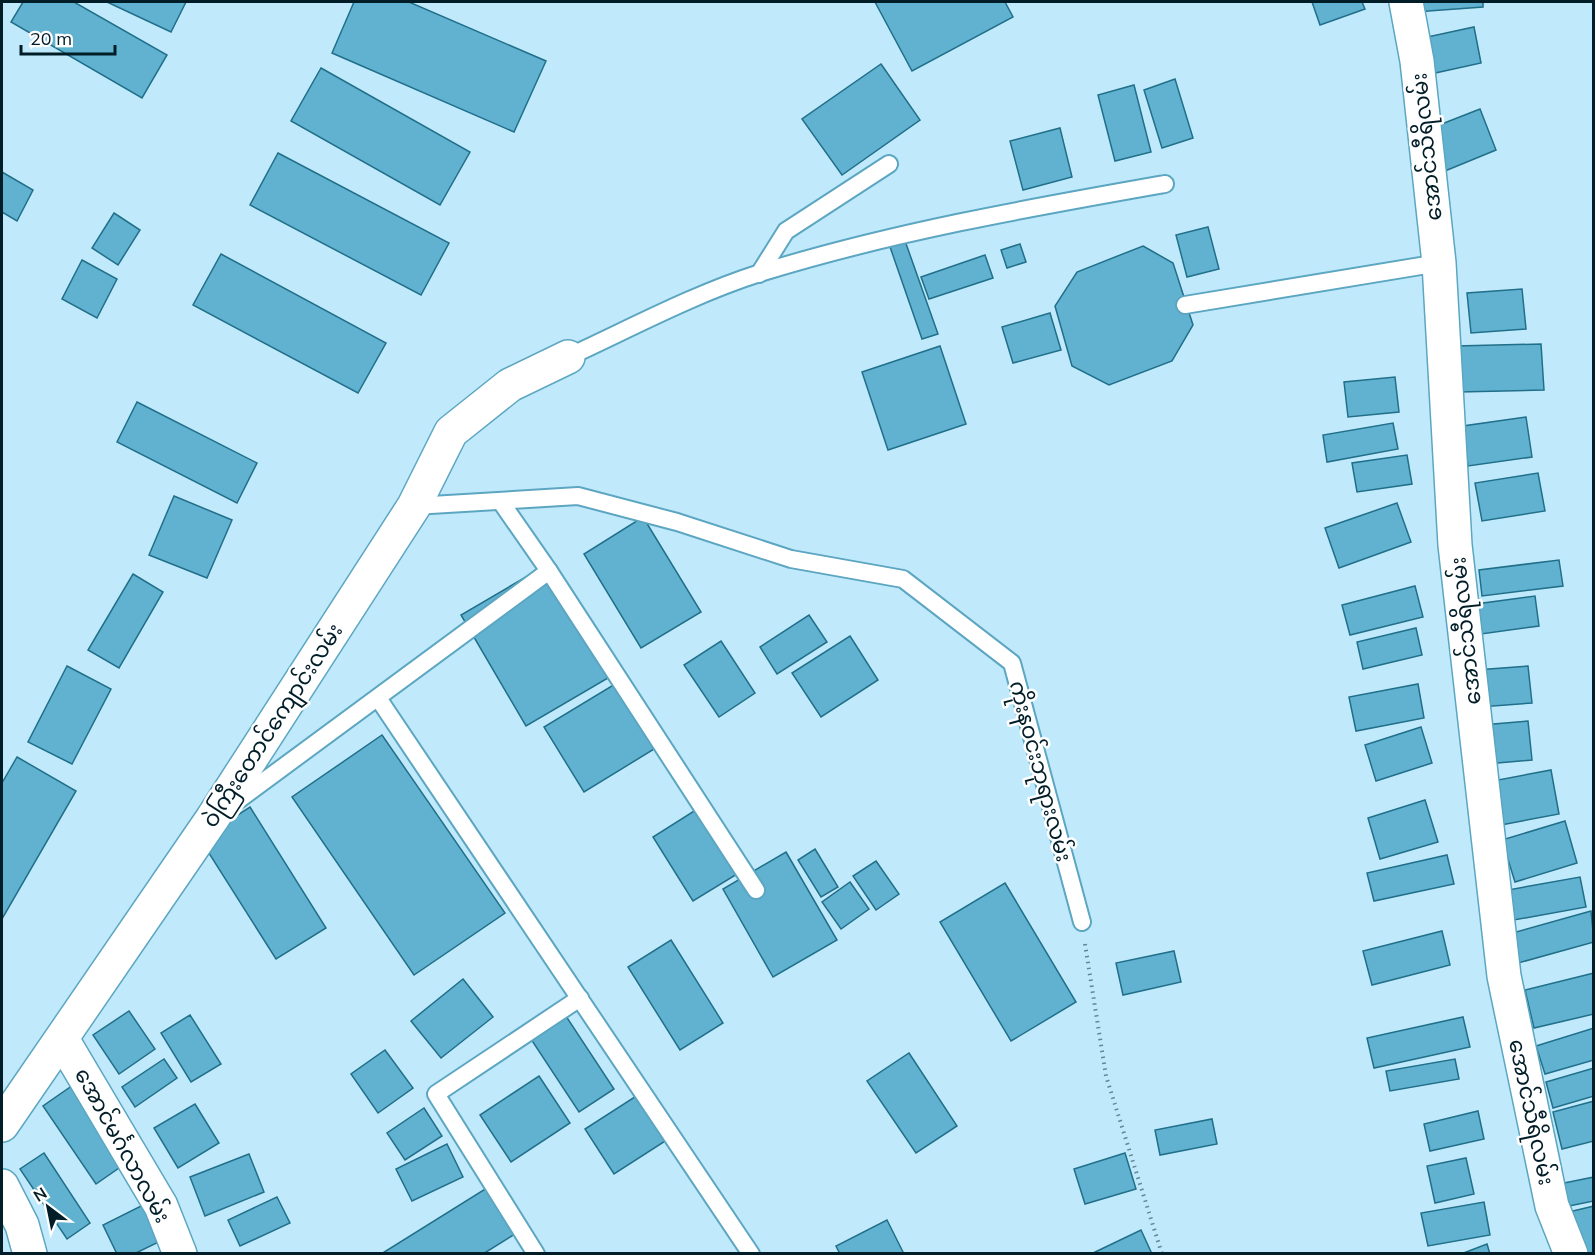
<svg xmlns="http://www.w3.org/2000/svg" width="1595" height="1255" font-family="Mulish,'Noto Sans Myanmar',sans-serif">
  <rect width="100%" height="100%" fill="#c0eafc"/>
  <g fill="#61b2d1" stroke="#216f89" stroke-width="1.5">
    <polygon points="23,2 74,2 167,55 142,98 11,22"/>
    <polygon points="107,2 186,2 171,32"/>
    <polygon points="354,2 409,2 546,61 514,132 332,53"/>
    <polygon points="875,2 1005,2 1013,17 912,71"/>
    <polygon points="1312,2 1362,2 1365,9 1320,25"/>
    <polygon points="1414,2 1483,2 1483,7 1415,12"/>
    <polygon points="1474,27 1481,63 1426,75 1418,39"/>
    <polygon points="881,64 920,120 842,175 802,119"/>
    <polygon points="321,68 470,152 440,205 291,121"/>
    <polygon points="1175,79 1193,138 1162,148 1144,90"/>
    <polygon points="1134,85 1151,152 1115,161 1098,95"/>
    <polygon points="1480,109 1496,150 1445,171 1429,129"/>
    <polygon points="1060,128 1072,177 1023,190 1010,141"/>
    <polygon points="278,153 449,243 421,295 250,205"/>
    <polygon points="2,172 33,190 17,221 2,212"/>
    <polygon points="114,213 140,230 118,265 92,248"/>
    <polygon points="1208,227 1219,269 1187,277 1176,235"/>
    <polygon points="904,238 938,334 922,339 889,244"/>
    <polygon points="1020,244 1026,262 1007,268 1001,250"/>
    <polygon points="1143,246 1173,263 1193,325 1172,361 1109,385 1072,366 1055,306 1077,272"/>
    <polygon points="221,254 386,343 358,393 193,305"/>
    <polygon points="985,255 993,278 929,299 921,277"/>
    <polygon points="82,260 117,279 97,318 62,299"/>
    <polygon points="1522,289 1526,329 1471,333 1467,293"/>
    <polygon points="1050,313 1061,350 1013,363 1002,327"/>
    <polygon points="1541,344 1544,390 1459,392 1456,346"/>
    <polygon points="940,346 966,424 888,450 862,372"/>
    <polygon points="1395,377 1399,412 1348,417 1344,382"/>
    <polygon points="137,402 257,463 237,503 117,442"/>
    <polygon points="1526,417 1532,457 1468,466 1463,426"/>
    <polygon points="1393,423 1398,449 1327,462 1323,435"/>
    <polygon points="1407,455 1412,484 1357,492 1352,463"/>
    <polygon points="1538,473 1545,511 1482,521 1475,483"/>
    <polygon points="174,496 232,520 207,578 149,555"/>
    <polygon points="1397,503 1411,542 1339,568 1325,528"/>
    <polygon points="643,517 701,612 641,648 584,554"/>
    <polygon points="1559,560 1563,586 1482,596 1479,570"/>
    <polygon points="543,567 608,678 526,726 461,615"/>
    <polygon points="133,574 163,592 119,668 88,650"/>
    <polygon points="1415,586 1423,617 1350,635 1342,605"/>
    <polygon points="1535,596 1539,626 1481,634 1476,604"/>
    <polygon points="809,615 827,642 777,674 760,647"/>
    <polygon points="1416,628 1422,655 1363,669 1357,642"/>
    <polygon points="850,636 878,680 821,717 792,673"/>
    <polygon points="721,641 755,693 719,717 684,665"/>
    <polygon points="67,666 111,689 72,764 28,742"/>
    <polygon points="1528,666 1532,703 1480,707 1476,670"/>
    <polygon points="620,681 659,746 584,792 544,727"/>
    <polygon points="1418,684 1424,718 1356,731 1349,697"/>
    <polygon points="1528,721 1532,760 1486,764 1482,725"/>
    <polygon points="1421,727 1432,763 1376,781 1365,745"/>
    <polygon points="382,735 505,913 414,975 292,797"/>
    <polygon points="17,757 76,791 2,919 2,783"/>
    <polygon points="1551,770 1559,814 1490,827 1482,783"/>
    <polygon points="1425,800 1438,842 1380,859 1368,818"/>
    <polygon points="702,806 742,871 693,901 653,837"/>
    <polygon points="250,807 326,928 276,959 200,839"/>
    <polygon points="1565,821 1577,863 1515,882 1502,840"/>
    <polygon points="815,849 838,887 821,897 798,860"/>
    <polygon points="786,852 837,940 773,977 723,889"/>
    <polygon points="1447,855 1454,884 1374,901 1367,873"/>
    <polygon points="876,861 899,894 876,910 853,876"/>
    <polygon points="1580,877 1586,907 1514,920 1508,890"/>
    <polygon points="850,882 869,909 841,929 822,902"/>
    <polygon points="1005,883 1076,1002 1011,1041 940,922"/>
    <polygon points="1591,911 1594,942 1511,965 1502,936"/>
    <polygon points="1442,931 1450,965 1372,985 1363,951"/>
    <polygon points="671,940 723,1023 680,1050 628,967"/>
    <polygon points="1174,951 1181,982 1123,995 1116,963"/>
    <polygon points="1594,973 1594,1014 1534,1028 1525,990"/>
    <polygon points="463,979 493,1017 441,1058 411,1021"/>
    <polygon points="558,1004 614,1089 579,1112 523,1027"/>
    <polygon points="129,1011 155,1049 119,1074 93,1035"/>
    <polygon points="190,1015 221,1064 191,1082 161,1033"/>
    <polygon points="1463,1017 1470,1047 1374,1068 1367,1038"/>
    <polygon points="1594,1028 1594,1060 1545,1074 1536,1046"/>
    <polygon points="385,1050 413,1088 378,1113 351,1074"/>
    <polygon points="909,1053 957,1126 916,1153 867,1081"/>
    <polygon points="164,1059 177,1078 135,1107 122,1087"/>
    <polygon points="1455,1059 1459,1079 1390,1091 1386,1071"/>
    <polygon points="1594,1068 1594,1096 1553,1108 1546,1082"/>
    <polygon points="539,1076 570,1123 511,1162 480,1115"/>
    <polygon points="76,1083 129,1161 96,1184 43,1106"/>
    <polygon points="644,1091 673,1136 614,1174 585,1129"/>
    <polygon points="1594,1101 1594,1141 1562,1149 1553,1112"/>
    <polygon points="195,1104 219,1143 178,1168 154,1128"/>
    <polygon points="424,1108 442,1136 405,1160 387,1133"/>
    <polygon points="1478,1111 1484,1139 1430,1151 1424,1124"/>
    <polygon points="1212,1119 1217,1144 1160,1155 1155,1130"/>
    <polygon points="447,1144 463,1177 412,1201 396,1169"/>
    <polygon points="44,1153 90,1223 67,1239 20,1169"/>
    <polygon points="1125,1153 1136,1189 1085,1204 1074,1169"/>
    <polygon points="249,1154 264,1192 205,1216 190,1177"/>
    <polygon points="1466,1158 1474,1194 1435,1203 1427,1166"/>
    <polygon points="1594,1177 1594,1201 1549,1210 1544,1187"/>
    <polygon points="490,1186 518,1232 483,1254 381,1254"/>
    <polygon points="277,1197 290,1223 240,1246 228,1220"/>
    <polygon points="153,1200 171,1236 134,1254 117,1254 103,1225"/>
    <polygon points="1484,1202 1490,1235 1428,1246 1421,1213"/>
    <polygon points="1594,1206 1594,1254 1566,1254 1556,1215"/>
    <polygon points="887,1220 904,1254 840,1254 836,1246"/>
    <polygon points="1141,1230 1152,1254 1091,1254"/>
    <polygon points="1487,1244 1490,1254 1461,1254"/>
  </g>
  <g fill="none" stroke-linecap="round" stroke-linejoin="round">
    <defs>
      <g id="lane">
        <polyline points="759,274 786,231 889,164"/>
        <polyline points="1185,305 1439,263"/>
        <path d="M568,357C631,328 694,294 760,273C892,232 1029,208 1165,184"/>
        <polyline points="501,502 549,571 756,890"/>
        <polyline points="414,506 578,496 677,522 791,559 903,579 1012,663 1082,922"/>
        <polyline points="378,698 751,1254"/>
        <polyline points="233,804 549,571"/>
        <polyline points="536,1254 436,1094 580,998"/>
      </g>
      <g id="street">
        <polyline points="1406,2 1417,61 1439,263 1455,545 1504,976 1552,1206 1571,1254"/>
        <polyline points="62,1039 161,1206 180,1254"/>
        <polyline points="2,1125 212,819 414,506 451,432 510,385 568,357"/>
        <polyline points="2,1186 22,1225 30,1254"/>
      </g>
    </defs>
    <use href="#lane" stroke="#5ca6c1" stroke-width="20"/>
    <use href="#street" stroke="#5ca6c1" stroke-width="36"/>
    <polyline stroke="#648796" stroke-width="4" stroke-dasharray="1.5 4.5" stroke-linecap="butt" points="1085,944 1106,1076 1162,1254"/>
    <use href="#lane" stroke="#fff" stroke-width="16"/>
    <use href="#street" stroke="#fff" stroke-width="33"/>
  </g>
  <g text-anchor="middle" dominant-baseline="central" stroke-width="5" stroke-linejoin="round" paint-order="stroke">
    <g font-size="22" fill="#001d28" stroke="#fff">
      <text transform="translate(1426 147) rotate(-96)">အောင်သီရိလမ်း</text>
      <text transform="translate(1465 631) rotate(-96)">အောင်သီရိလမ်း</text>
      <text transform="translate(272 725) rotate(-57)">ဝဲကြီးတောင်ကျောင်းလမ်း</text>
      <text transform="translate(1041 771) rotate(75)">ကိုးနဝင်းဘုရားလမ်း</text>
      <text transform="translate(1532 1112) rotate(78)">အောင်သီရိလမ်း</text>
      <text transform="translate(123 1145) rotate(61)">အောင်မင်္ဂလာလမ်း</text>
    </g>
  </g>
  <rect width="1595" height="1255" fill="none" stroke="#001d28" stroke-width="6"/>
  <g transform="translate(48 1207) rotate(328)" stroke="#ffffff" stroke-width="4.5" paint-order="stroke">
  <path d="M0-4.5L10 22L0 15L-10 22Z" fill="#001d28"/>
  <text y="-9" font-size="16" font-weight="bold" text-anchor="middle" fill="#001d28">N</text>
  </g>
  <path d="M21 45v9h94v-9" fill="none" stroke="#001d28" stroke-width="3"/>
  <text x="30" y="45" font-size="18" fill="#001d28" stroke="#ffffff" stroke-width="4.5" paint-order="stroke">20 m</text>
</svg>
